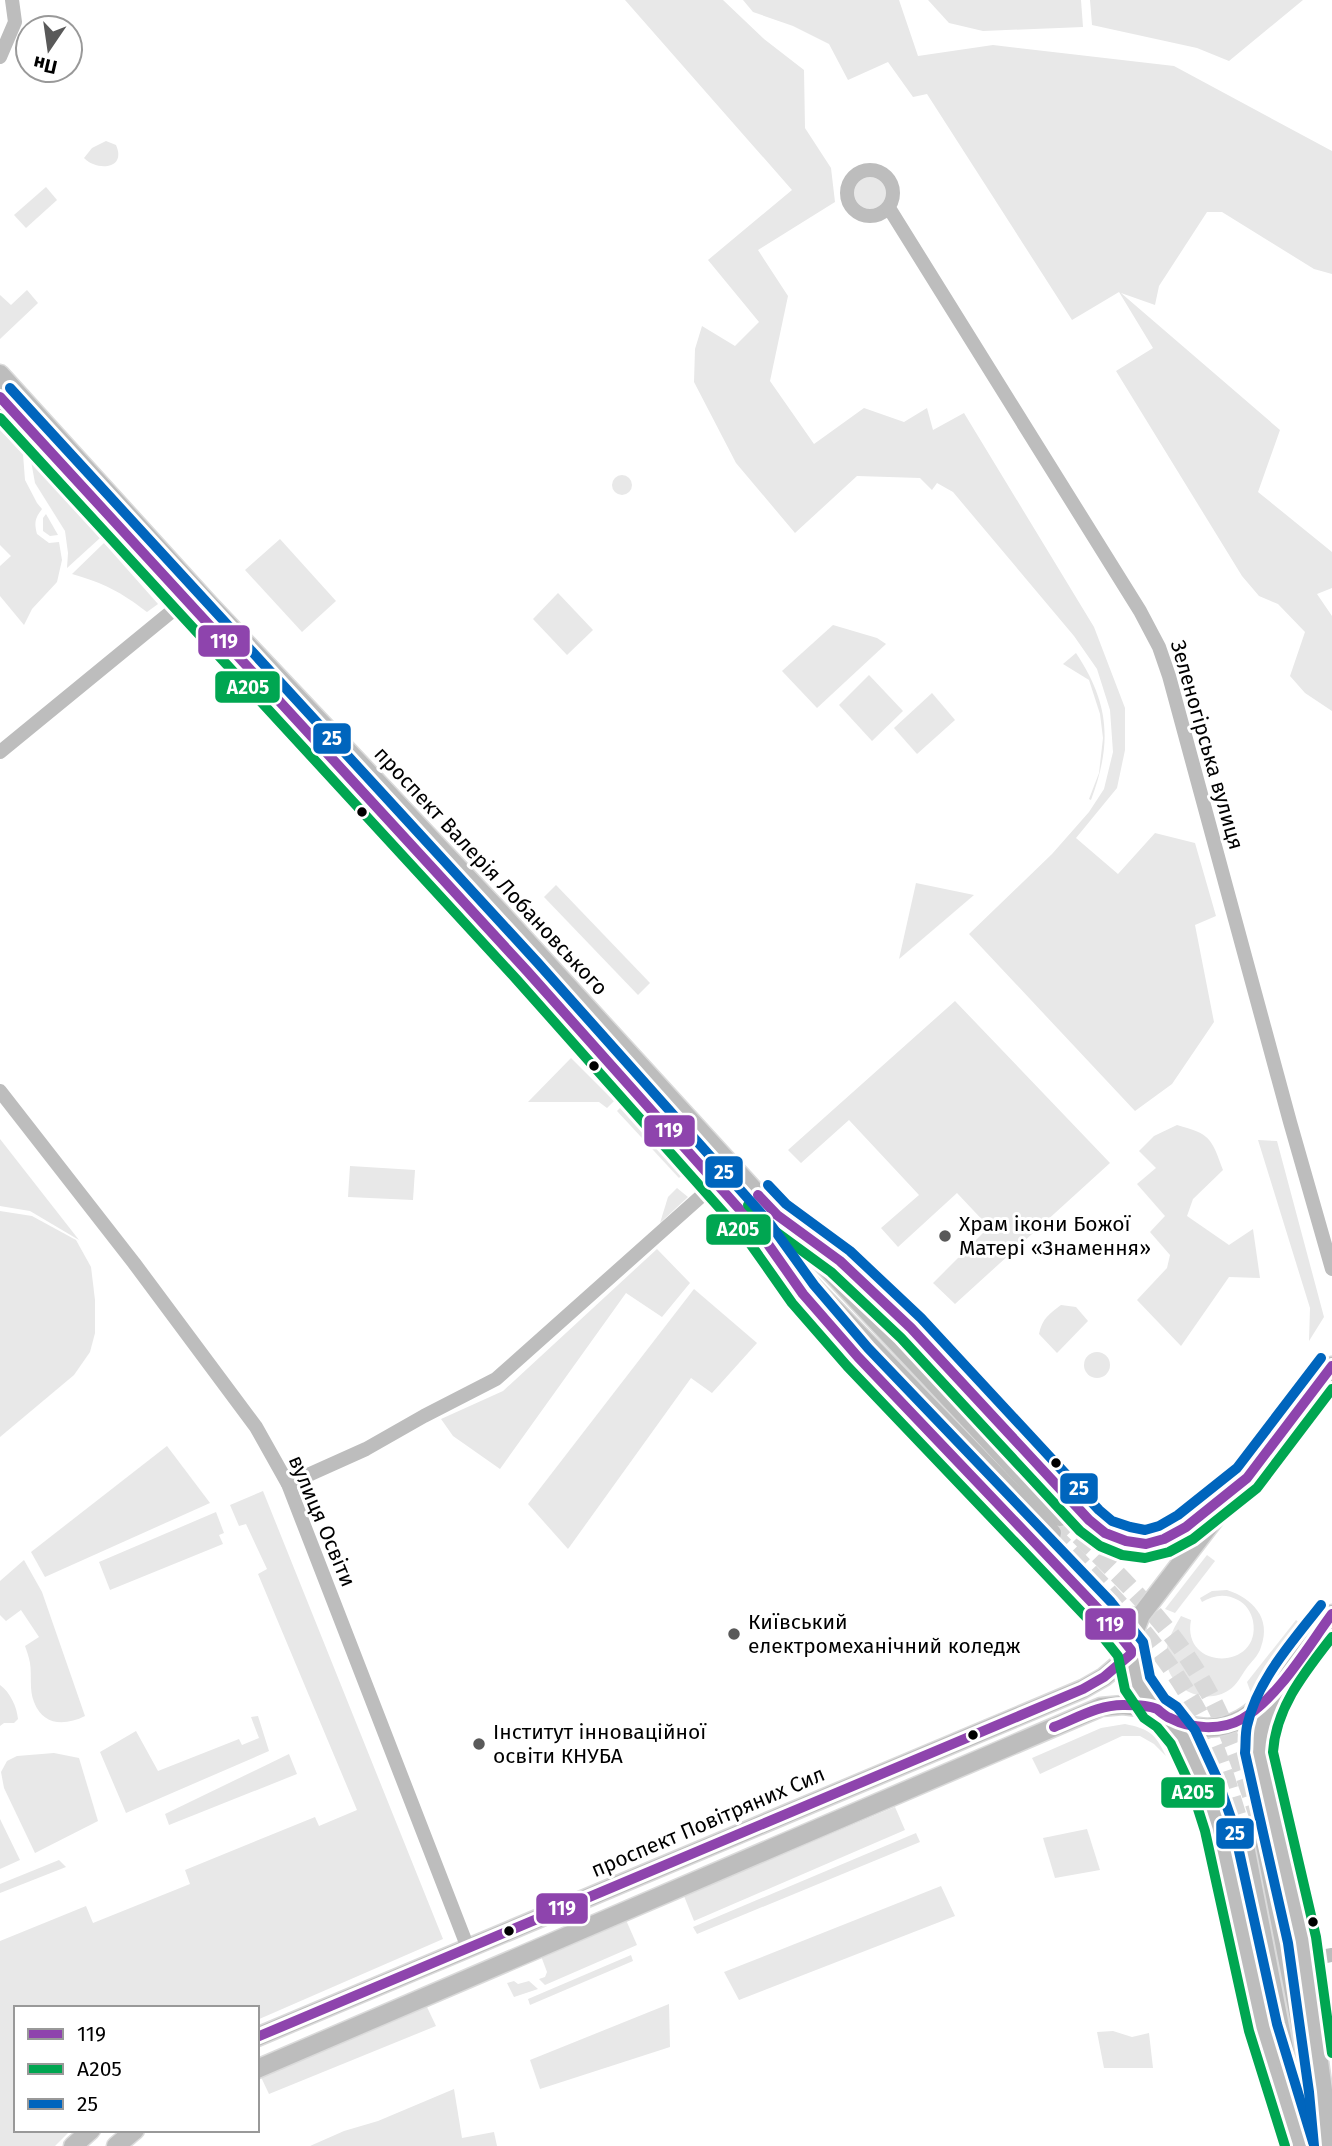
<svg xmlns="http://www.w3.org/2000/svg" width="1332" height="2146" font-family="'Fira Sans',sans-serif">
  <rect width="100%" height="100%" fill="#fff"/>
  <g fill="#e8e8e8">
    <polygon points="625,0 723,0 764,39 804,70 805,128 831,168 835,202 758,250 788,296 770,381 814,444 864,408 904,422 927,408 933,430 964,413 1094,627 1125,708 1125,750 1117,788 1076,838 1118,874 1155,833 1195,843 1216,916 1195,925 1214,1022 1172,1084 1135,1111 969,934 1052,854 1089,812 1104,789 1113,752 1110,710 1097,669 1074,636 953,492 937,483 932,490 920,478 857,476 795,533 736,463 694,382 695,349 702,326 735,346 759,322 708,260 792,190"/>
    <polygon points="743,0 899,0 918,56 993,45 1174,66 1332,151 1332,274 1314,269 1222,212 1207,212 1159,286 1155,305 1121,293 1280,430 1258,492 1332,552 1332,588 1317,594 1332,616 1332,711 1305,693 1290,676 1305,632 1278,604 1259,596 1242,576 1116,371 1153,348 1119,292 1072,320 927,94 913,97 888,62 848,80 829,44 793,26 753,12"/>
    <polygon points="928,0 1081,0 1083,27 983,31 949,23"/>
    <polygon points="1090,0 1303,0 1229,61 1197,48 1092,25"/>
    <path d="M106,141L116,145C127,170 96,171 84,158L92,148Z"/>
    <circle cx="870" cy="192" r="19"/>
    <polygon points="46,187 57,200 26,228 14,215"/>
    <polygon points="27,290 38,303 0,339 0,295 11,305"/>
    <path d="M0,430L23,454L25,480L37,503L42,509C35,518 34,523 37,534L49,543L59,542L62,560L57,582L32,609L24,625L0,596V566L11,556L0,545Z"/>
    <polygon points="31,461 100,538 67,568 68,553 65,531 35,483"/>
    <circle cx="622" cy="485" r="10"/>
    <polygon points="46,514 58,535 50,536 43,531 43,518"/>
    <polygon points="280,539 336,601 302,632 245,570"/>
    <path d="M104,543L158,604L147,612C121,592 104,583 72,574Z"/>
    <polygon points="558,593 593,630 567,655 533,619"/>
    <polygon points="833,625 877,638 886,644 817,708 782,671"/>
    <path d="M1076,653C1110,704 1112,744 1091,800L1089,799L1099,773L1103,738L1100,714L1089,680L1063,664Z"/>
    <polygon points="869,675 903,711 872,741 839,705"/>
    <polygon points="932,693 955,720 917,754 894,728"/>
    <polygon points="916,883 974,895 899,959"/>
    <polygon points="556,885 650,983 638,995 544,897"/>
    <polygon points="955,1001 1110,1163 955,1304 933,1283 989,1227 957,1193 898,1247 881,1228 919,1195 849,1120 801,1163 788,1150"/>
    <polygon points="571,1058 614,1101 607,1108 599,1102 528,1102"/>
    <polygon points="621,1107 682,1175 679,1178 617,1111"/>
    <path d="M1177,1125C1210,1134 1211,1137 1223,1170L1193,1199L1187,1216L1229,1245L1253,1229L1260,1278L1229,1277L1181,1346L1137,1300L1167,1268L1170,1255L1150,1232L1165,1216L1137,1184L1156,1168L1139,1151L1154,1136Z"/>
    <polygon points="0,1139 79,1240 30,1211 0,1206"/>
    <polygon points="1258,1140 1277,1141 1324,1317 1309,1341 1310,1308"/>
    <polygon points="350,1166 415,1170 413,1200 348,1197"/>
    <polygon points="677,1188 688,1197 660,1223 668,1197"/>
    <polygon points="0,1211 32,1216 76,1240 91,1267 95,1300 95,1333 90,1352 74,1375 0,1437"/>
    <polygon points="657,1249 690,1283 662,1317 626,1293 500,1469 453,1436 441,1419 503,1391"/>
    <polygon points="694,1289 757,1343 712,1393 691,1378 568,1549 528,1504"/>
    <path d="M1061,1305L1076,1307L1088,1321L1057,1353L1039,1334C1042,1319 1049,1314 1061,1305Z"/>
    <circle cx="1097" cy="1365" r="13"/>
    <polygon points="167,1446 210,1503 45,1577 31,1552"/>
    <polygon points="263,1491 443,1939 257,2020 257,2008 16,2008 16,2130 71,2130 55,2146 0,2146 0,1941 86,1906 93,1923 190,1884 185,1870 315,1817 319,1826 357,1810 258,1574 267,1569 246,1524 239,1526 230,1505"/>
    <polygon points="216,1512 224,1533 219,1535 223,1544 110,1590 99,1562"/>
    <polygon points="1207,1555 1215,1561 1175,1613 1165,1609"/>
    <path d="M24,1560L42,1592L85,1716C65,1726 43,1726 34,1702C29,1690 32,1675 30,1663C29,1657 27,1652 25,1646L39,1637L21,1610L6,1621L0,1615V1581Z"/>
    <path d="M1227,1590C1252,1598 1272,1618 1261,1647C1259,1655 1251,1662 1246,1669C1241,1676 1236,1686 1229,1690C1211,1703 1183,1695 1172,1677C1159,1656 1170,1634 1181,1616L1191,1620C1181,1671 1262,1671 1253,1621C1251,1612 1246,1604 1238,1600C1226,1593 1213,1595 1202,1602L1200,1598L1212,1591Z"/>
    <polygon points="1296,1620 1306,1628 1252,1696 1247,1682"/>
    <path d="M0,1685C10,1692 17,1707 18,1719L14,1723H4L0,1726Z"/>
    <polygon points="258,1716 269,1751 126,1813 100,1752 136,1731 158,1771 239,1739 242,1745 259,1738 251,1717"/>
    <path d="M1125,1724C1149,1729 1155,1733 1166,1756L1154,1744L1140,1736H1122L1040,1774L1032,1758L1101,1728Z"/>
    <polygon points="54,1753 79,1758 98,1821 35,1853 4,1788 1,1772 7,1761 17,1756"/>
    <polygon points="289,1754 297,1774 169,1825 165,1814"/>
    <polygon points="895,1807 905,1830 694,1921 684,1896"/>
    <polygon points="0,1819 20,1860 0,1869"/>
    <polygon points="1087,1829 1100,1870 1055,1878 1043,1838"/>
    <polygon points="916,1833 920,1842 697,1934 693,1927"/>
    <polygon points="59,1860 66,1867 0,1893 0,1884"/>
    <polygon points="941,1886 955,1916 739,2000 724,1972"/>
    <polygon points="626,1920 637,1945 545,1985 539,1979 545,1977 547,1972 541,1956"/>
    <polygon points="631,1955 633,1961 530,2005 528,1999"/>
    <polygon points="514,1981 518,1984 529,1981 538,1989 514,1997 507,1983"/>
    <polygon points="669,2004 670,2047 540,2089 530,2060"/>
    <polygon points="426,2005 436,2026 269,2094 260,2075"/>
    <polygon points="1113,2031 1132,2037 1149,2033 1153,2068 1104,2068 1097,2032"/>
    <polygon points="454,2089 462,2138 494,2132 497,2146 310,2146 344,2131 378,2121"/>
  </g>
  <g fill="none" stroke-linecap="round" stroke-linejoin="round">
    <g stroke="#d9d9d9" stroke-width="18" stroke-dasharray="18 9" stroke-linecap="butt">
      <path d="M1060,1517C1109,1566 1164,1616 1200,1677C1227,1723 1244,1774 1261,1825"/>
      <path d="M1052,1533C1111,1594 1169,1651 1207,1729C1222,1760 1231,1796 1242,1830"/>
    </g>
    <defs>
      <g id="major">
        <polyline points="0,374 210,605 500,912 777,1215 1060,1517"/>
        <polyline points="0,397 527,971 758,1230 1052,1533"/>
        <path d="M811,1239L840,1261L911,1328L1089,1520C1145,1565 1175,1536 1222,1498"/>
        <polyline points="788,1273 803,1294 858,1357 1101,1612 1131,1650"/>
        <path d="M1332,1366L1141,1615C1136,1627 1131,1639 1131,1651C1130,1706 1192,1746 1241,1719C1271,1703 1311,1643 1332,1614"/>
        <polyline points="1276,1694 1261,1728 1259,1753 1302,1940 1323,2090 1328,2146"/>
        <polyline points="1169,1720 1183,1737 1204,1782 1219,1827 1263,2028 1300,2146"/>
        <polyline points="1261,1825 1308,2064"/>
        <polyline points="1242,1830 1293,2094"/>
        <polyline points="257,2037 1083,1689 1104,1677 1131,1654"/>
        <polyline points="257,2069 1101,1707 1123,1705 1155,1709"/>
        <polyline points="73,2146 91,2130"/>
        <polyline points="116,2146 135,2130"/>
      </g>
    </defs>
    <use href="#major" stroke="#dbdbdb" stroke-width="21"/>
    <g stroke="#bdbdbd" stroke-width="14">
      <polyline points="0,57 15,22 12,0"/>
      <circle cx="870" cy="193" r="23"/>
      <polyline points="889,208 1140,611 1159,647 1169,676 1290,1122 1332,1269"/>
      <polyline points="0,752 193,594"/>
      <polyline points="0,1091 134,1263 256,1427 288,1484 468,1948"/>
      <polyline points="288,1484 366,1449 424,1416 496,1379 716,1183"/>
      <polyline points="1321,1957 1332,1955"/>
    </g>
    <use href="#major" stroke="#bdbdbd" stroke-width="18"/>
    <defs>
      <g id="bus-1">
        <polyline points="0,397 527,971 758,1230 803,1294 858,1357 1101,1612 1131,1650 1131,1654 1104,1677 1083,1689 257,2037"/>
        <polyline points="758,1195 777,1215 840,1261 911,1328 1089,1520 1105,1533 1126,1541 1146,1544 1164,1539 1186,1527 1247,1478 1332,1366"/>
        <path d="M1054,1727C1077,1718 1100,1704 1125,1705C1134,1705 1148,1705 1157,1709C1161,1712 1165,1716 1170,1718C1191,1729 1221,1731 1242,1719C1278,1698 1307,1648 1332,1614"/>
      </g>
      <g id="bus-2">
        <polyline points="0,418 517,980 747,1239 792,1303 847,1366 1090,1621 1118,1656 1125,1690 1144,1718 1157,1727 1171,1744 1191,1787 1205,1831 1249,2031 1285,2146"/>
        <polyline points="748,1205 768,1226 831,1272 901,1338 1080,1531 1100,1546 1122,1555 1145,1558 1169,1552 1193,1539 1257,1488 1332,1389"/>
        <path d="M1332,1637C1305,1672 1276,1707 1273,1752L1316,1937L1332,2053"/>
      </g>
      <g id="bus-3">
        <polyline points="10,388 537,962 768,1221 814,1285 868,1348 1111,1602 1143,1642 1150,1677 1165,1699 1177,1707 1195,1730 1217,1778 1233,1824 1277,2024 1313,2142"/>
        <polyline points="768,1185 786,1204 850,1251 921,1318 1099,1510 1112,1521 1130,1527 1145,1530 1159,1526 1178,1515 1237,1468 1321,1358"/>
        <path d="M1314,2146L1309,2092L1288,1943L1245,1753C1246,1744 1245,1735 1247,1726C1257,1680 1293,1641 1321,1605"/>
      </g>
    </defs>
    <use href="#bus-1" stroke="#fff" stroke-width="16"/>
    <use href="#bus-2" stroke="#fff" stroke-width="16"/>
    <use href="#bus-3" stroke="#fff" stroke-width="16"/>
    <use href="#bus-1" stroke="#8e44ad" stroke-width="10"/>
    <use href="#bus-2" stroke="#00a651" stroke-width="10"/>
    <use href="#bus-3" stroke="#0065bd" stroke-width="10"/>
  </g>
  <g fill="#000" stroke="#fff" stroke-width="2.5">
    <circle cx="362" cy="812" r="6"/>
    <circle cx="594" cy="1066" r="6"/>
    <circle cx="1056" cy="1463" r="6"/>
    <circle cx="973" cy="1735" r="6"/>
    <circle cx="1313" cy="1922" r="6"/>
    <circle cx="509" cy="1931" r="6"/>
  </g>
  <g fill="#595959" stroke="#fff" stroke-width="2.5">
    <circle cx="945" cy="1236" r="7"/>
    <circle cx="734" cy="1634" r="7"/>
    <circle cx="479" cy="1744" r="7"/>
  </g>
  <g text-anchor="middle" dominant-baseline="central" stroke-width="6" stroke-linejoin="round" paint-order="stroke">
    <g font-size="21" fill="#000" stroke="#fff">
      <text transform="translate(1207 745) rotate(74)">Зеленогірська вулиця</text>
      <text transform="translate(491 871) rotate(47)">проспект Валерія Лобановського</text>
      <text transform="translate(322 1521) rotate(67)">вулиця Освіти</text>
      <text transform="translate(708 1822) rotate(-23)">проспект Повітряних Сил</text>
    </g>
    <g font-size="21" fill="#000" stroke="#fff" text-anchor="start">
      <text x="959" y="1224">Храм ікони Божої<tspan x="959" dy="24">Матері «Знамення»</tspan></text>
      <text x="748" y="1622">Київський<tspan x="748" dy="24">електромеханічний коледж</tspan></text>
      <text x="493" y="1732">Інститут інноваційної<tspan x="493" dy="24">освіти КНУБА</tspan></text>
    </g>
  </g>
  <g stroke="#fff" stroke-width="2.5">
    <rect x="197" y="624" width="54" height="34" rx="7" fill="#8e44ad"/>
    <rect x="214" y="670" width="67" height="34" rx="7" fill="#00a651"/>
    <rect x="312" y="722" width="40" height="33" rx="7" fill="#0065bd"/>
    <rect x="643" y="1114" width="53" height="34" rx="7" fill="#8e44ad"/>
    <rect x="704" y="1155" width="40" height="34" rx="7" fill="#0065bd"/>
    <rect x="705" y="1213" width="67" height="33" rx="7" fill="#00a651"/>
    <rect x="1059" y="1472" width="40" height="33" rx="7" fill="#0065bd"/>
    <rect x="1084" y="1607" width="53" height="34" rx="7" fill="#8e44ad"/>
    <rect x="1160" y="1776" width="66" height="33" rx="7" fill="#00a651"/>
    <rect x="1215" y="1817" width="40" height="33" rx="7" fill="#0065bd"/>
    <rect x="535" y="1892" width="54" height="33" rx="7" fill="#8e44ad"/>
  </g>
  <g font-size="19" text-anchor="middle" font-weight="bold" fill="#fff">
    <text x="224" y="648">119</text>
    <text x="248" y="694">А205</text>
    <text x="332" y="745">25</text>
    <text x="669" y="1137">119</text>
    <text x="724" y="1179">25</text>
    <text x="738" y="1236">А205</text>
    <text x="1079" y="1495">25</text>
    <text x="1110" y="1631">119</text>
    <text x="1193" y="1799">А205</text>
    <text x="1235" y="1840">25</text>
    <text x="562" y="1915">119</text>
  </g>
  <rect x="14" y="2006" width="245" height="126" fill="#ffffff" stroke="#999999" stroke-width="2"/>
  <rect x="28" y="2029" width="35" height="10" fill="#8e44ad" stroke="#999999" stroke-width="2"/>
  <text x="77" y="2041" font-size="21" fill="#000000">119</text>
  <rect x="28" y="2064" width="35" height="10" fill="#00a651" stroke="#999999" stroke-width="2"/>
  <text x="77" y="2076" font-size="21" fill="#000000">А205</text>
  <rect x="28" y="2099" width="35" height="10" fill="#0065bd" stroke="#999999" stroke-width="2"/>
  <text x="77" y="2111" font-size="21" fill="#000000">25</text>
  <g transform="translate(49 49) rotate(193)"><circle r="33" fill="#ffffff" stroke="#999999" stroke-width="2"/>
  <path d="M0-5L12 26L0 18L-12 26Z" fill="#595959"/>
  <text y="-10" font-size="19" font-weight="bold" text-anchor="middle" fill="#000000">Пн</text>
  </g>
</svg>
